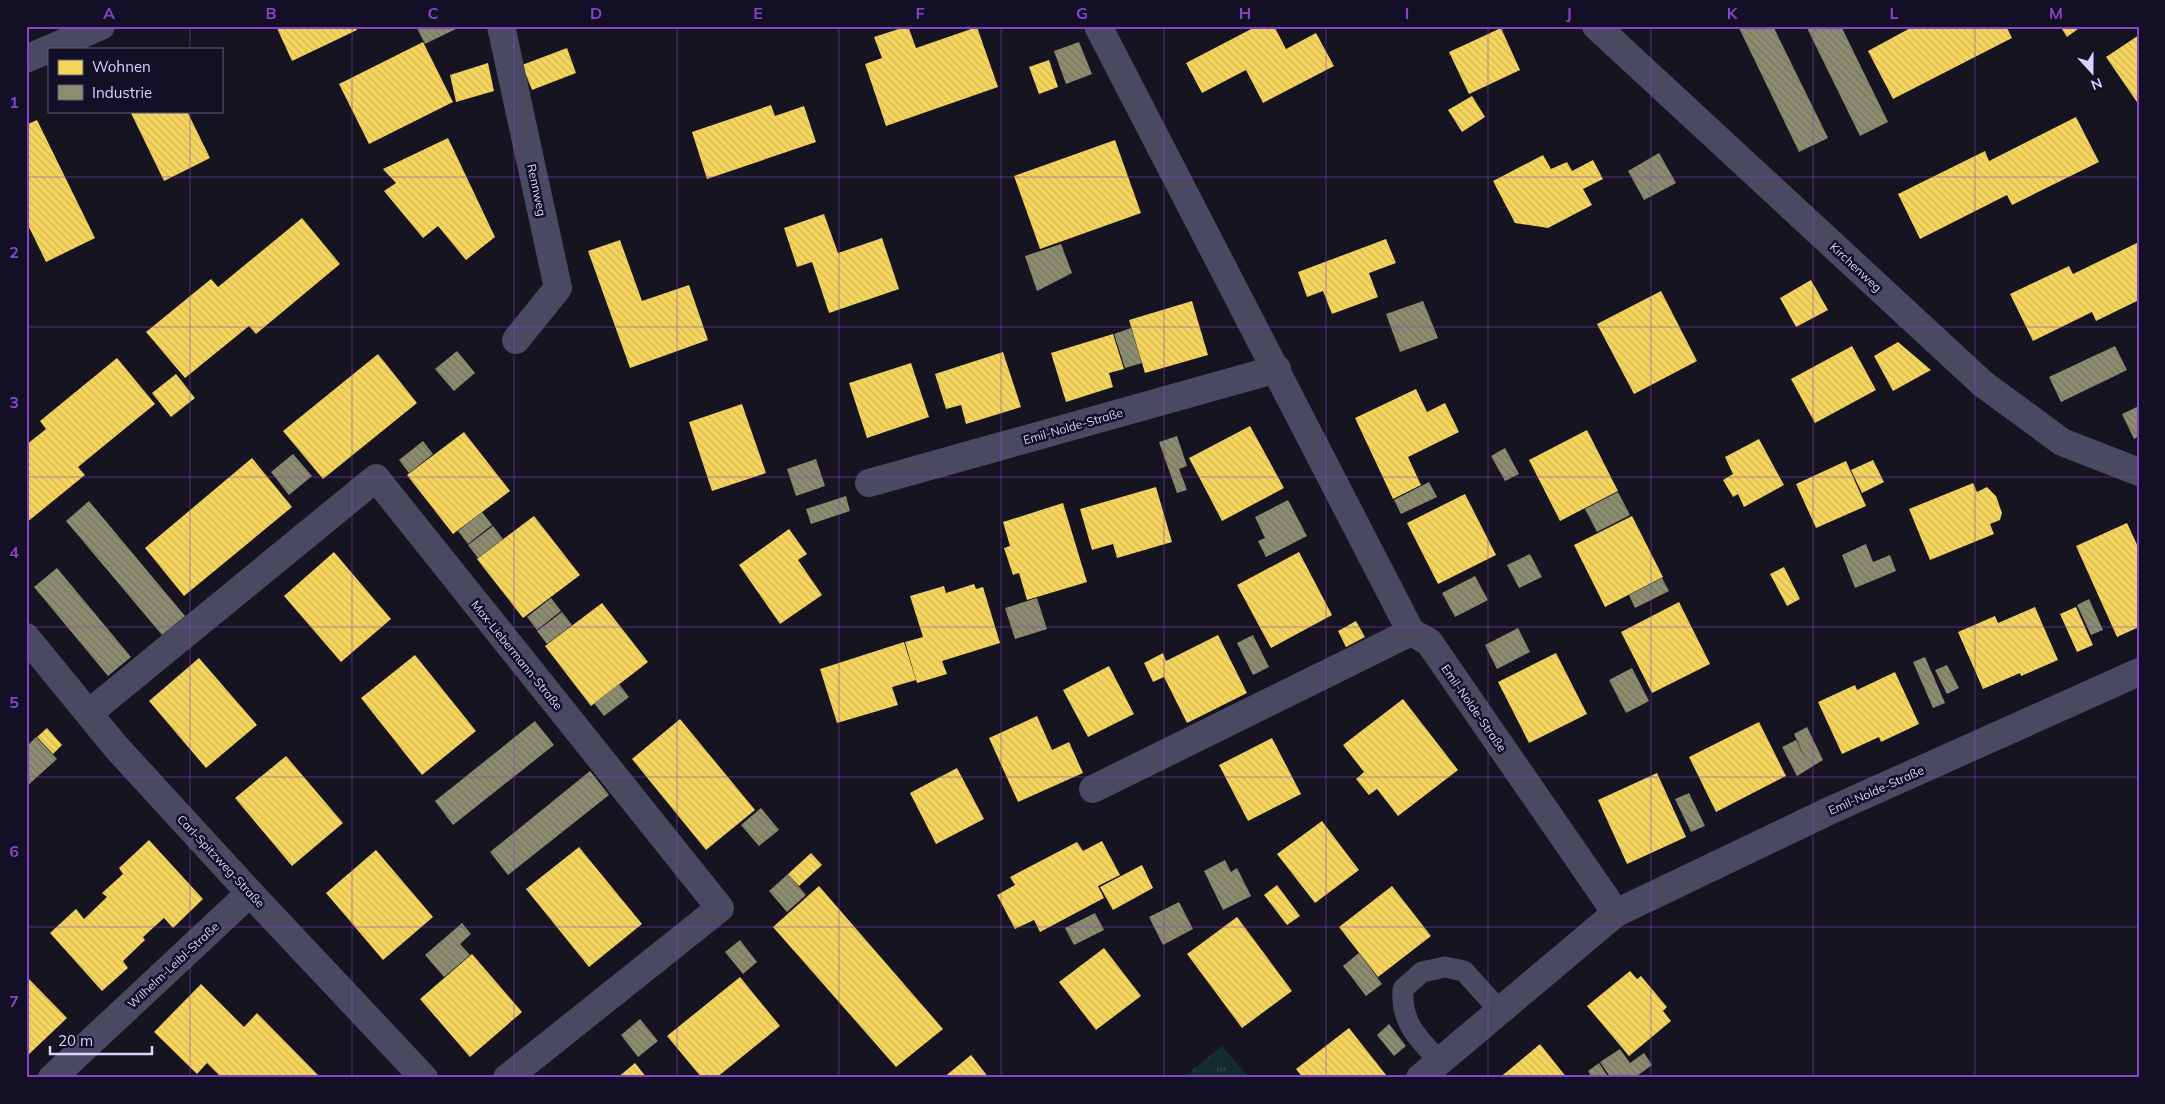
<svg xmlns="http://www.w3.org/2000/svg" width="2165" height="1104" font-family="Mulish,sans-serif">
  <defs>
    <pattern id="park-tufts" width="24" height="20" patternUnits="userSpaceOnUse" patternTransform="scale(1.25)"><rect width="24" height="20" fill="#132c2d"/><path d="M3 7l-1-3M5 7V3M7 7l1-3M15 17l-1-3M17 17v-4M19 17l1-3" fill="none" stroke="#354a4c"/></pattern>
    <pattern id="homes-back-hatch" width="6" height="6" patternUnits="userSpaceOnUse" patternTransform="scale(1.25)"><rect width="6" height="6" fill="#f6d55c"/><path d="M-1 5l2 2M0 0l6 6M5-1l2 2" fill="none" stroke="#d2b759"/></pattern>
    <pattern id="industry-back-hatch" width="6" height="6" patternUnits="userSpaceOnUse" patternTransform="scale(1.25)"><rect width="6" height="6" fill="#8c8c6e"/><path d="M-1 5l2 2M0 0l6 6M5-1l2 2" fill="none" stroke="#767564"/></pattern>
  </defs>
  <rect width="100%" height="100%" fill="#161421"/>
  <polygon fill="url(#park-tufts)" points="1222,1046 1249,1078 1183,1078"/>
  <g fill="url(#homes-back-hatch)">
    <polygon points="276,26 355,26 357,30 292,61"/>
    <polygon points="908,26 916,48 977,27 998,87 886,126 865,64 882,58 874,37"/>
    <polygon points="1257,26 1274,26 1286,49 1316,33 1334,66 1263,103 1246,70 1202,93 1186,63"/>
    <polygon points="1914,26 2006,26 2012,38 1893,99 1868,51"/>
    <polygon points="2060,26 2082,26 2067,37"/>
    <polygon points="1501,28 1520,70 1469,94 1449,52"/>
    <polygon points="2139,35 2139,105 2106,57"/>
    <polygon points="423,42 453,102 369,144 339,84"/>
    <polygon points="567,48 576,73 532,90 522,65"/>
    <polygon points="1049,60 1058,87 1039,94 1029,67"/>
    <polygon points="488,63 494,91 456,102 450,75"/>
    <polygon points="1472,96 1485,117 1462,132 1448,110"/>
    <polygon points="771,105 775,116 804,106 816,142 707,179 692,132"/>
    <polygon points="130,111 187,111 210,158 164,181"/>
    <polygon points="2076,117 2099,162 2012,205 2007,195 1920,239 1898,194 1985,151 1989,161"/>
    <polygon points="37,120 95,238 46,262 26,221 26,125"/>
    <polygon points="448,138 495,237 466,260 438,226 423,238 384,191 396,183 383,169"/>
    <polygon points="1115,140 1141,213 1040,249 1014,176"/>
    <polygon points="1543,155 1551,169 1567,162 1572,171 1593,160 1603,179 1583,189 1592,205 1548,228 1515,223 1493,181"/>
    <polygon points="824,214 838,253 882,238 899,289 829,313 812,262 797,267 784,228"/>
    <polygon points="302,218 340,264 256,334 249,326 185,378 146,332 211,279 218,287"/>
    <polygon points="1386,239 1396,263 1369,273 1378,297 1332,314 1323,291 1307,297 1298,272"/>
    <polygon points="620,240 642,301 689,285 708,340 630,368 588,251"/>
    <polygon points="2139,242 2139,300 2096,321 2092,312 2033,341 2010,294 2069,266 2073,274"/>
    <polygon points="1811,280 1828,310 1796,327 1780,298"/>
    <polygon points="1661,291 1697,361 1634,394 1597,324"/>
    <polygon points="1192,301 1208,355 1145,373 1129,320"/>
    <polygon points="1113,334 1124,369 1109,373 1113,387 1066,402 1051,353"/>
    <polygon points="1898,342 1931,370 1893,391 1874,356"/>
    <polygon points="1852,346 1876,390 1815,423 1791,379"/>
    <polygon points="1003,352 1021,407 966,424 961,405 946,409 935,374"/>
    <polygon points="378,354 417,403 323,479 283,431"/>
    <polygon points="117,358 155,404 78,467 85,475 26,523 26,445 46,429 40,421"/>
    <polygon points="911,363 929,417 867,438 849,383"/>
    <polygon points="176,374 195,398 171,417 152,393"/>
    <polygon points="1416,389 1427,412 1445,403 1459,432 1408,457 1421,485 1393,499 1355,418"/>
    <polygon points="742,404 766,473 712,491 689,422"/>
    <polygon points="1250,426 1284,488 1222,521 1189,458"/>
    <polygon points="1587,430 1618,491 1560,521 1529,460"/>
    <polygon points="464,432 510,491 453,534 407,475"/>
    <polygon points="1759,439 1784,485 1744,507 1738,494 1733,497 1723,480 1733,474 1725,457"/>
    <polygon points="252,458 292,507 184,596 145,548"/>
    <polygon points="1873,460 1884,482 1862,493 1851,470"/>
    <polygon points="1846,461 1866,506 1816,528 1796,484"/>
    <polygon points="1973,483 1977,492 1987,487 1996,496 2002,513 2000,520 1990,524 1994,534 1930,560 1909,509"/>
    <polygon points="1156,487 1172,542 1117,558 1113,544 1092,550 1080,509"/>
    <polygon points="1465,494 1496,555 1438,584 1407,523"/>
    <polygon points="1063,503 1087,582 1027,600 1019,573 1013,575 1004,548 1010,546 1003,522"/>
    <polygon points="534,516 580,575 523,618 477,559"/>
    <polygon points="1632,516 1663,577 1605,607 1574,545"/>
    <polygon points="2127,523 2139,549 2139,627 2117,637 2076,546"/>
    <polygon points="789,529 807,554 798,560 822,595 780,624 739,565"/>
    <polygon points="334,552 391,619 341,662 284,596"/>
    <polygon points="1299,552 1332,615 1271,648 1237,585"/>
    <polygon points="1784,567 1800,599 1787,606 1770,574"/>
    <polygon points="974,584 976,589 983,587 1000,643 942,661 947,674 917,683 905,642 923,637 910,596 944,586 946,593"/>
    <polygon points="1679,602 1710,664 1652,693 1621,632"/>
    <polygon points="602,603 648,662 591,706 545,646"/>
    <polygon points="2035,607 2058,660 2021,676 2020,673 1983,689 1958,632 1995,616 1998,623"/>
    <polygon points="2076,607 2093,645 2077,652 2060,614"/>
    <polygon points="1356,621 1365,637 1346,647 1338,631"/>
    <polygon points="1218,635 1247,693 1187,723 1164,677 1153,682 1144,663 1163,653 1166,661"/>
    <polygon points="904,642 916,680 892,687 898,705 837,723 820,669"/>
    <polygon points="1556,653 1587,714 1529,743 1498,682"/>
    <polygon points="415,655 476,731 422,775 361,698"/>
    <polygon points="199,658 257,725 206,768 149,701"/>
    <polygon points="1109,666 1134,714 1088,737 1063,690"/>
    <polygon points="1895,672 1919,724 1881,742 1879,737 1842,754 1818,702 1855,685 1857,690"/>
    <polygon points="1403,699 1458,770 1398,816 1377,789 1369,795 1356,779 1364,772 1343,745"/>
    <polygon points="1037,716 1052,750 1069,742 1083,773 1018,802 989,738"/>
    <polygon points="680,719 755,810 706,850 632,759"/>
    <polygon points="1759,722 1786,776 1716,812 1689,757"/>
    <polygon points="47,728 62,745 53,754 37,737"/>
    <polygon points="1272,738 1301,794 1248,821 1219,765"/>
    <polygon points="286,756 343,823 292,866 235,798"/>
    <polygon points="957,768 984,819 936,844 910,793"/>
    <polygon points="1657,773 1686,837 1627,864 1598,800"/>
    <polygon points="1322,821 1359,870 1315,903 1277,854"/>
    <polygon points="149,840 203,899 173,928 164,918 143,937 145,940 123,961 128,968 102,991 50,933 76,909 84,919 107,897 102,893 123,874 119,868"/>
    <polygon points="1102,841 1120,875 1098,886 1104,898 1040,932 1034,920 1015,929 997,895 1015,885 1010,877 1077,842 1083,851"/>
    <polygon points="579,847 642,924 589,967 526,889"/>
    <polygon points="376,850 433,917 383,960 326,893"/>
    <polygon points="811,853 822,865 799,886 788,874"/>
    <polygon points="1142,865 1153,888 1113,910 1100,887"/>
    <polygon points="1277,885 1300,916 1287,925 1264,895"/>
    <polygon points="819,886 943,1029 896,1067 773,927"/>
    <polygon points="1392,886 1431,936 1378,977 1339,927"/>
    <polygon points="1237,917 1292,991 1242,1028 1187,954"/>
    <polygon points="1104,948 1141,996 1096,1030 1059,982"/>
    <polygon points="472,954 522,1012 470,1057 420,999"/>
    <polygon points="1630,971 1637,979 1641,976 1667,1007 1663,1011 1671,1021 1629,1056 1587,1006"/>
    <polygon points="26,976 67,1018 26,1057"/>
    <polygon points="740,977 780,1026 716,1078 702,1078 667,1036"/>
    <polygon points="201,984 244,1027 257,1013 321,1078 222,1078 207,1063 197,1074 154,1032"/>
    <polygon points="1349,1028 1386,1075 1383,1078 1303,1078 1296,1069"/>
    <polygon points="1540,1044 1567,1078 1499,1078 1509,1070"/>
    <polygon points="971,1055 989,1078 943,1078"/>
    <polygon points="635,1063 647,1078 617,1078"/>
  </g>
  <g fill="url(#industry-back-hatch)">
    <polygon points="416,26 462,26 425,44"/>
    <polygon points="1743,26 1773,26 1828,138 1799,152 1739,28"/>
    <polygon points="1806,26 1841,26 1888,122 1860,136"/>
    <polygon points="1079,42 1092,74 1066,84 1054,51"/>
    <polygon points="1659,153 1676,183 1644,200 1628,171"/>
    <polygon points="1061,244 1072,273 1037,291 1025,256"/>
    <polygon points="1423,301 1438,338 1400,352 1386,314"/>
    <polygon points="1131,328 1142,363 1125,368 1114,334"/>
    <polygon points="2115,346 2127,370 2061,402 2049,377"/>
    <polygon points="457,351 475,373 454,391 435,369"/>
    <polygon points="2139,406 2139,436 2134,439 2122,414"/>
    <polygon points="1177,436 1187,466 1179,469 1187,490 1177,493 1159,442"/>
    <polygon points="423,441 433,454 409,473 399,460"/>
    <polygon points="1505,448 1519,474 1505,481 1491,456"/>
    <polygon points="293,454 312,476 289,495 271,472"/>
    <polygon points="816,459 825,486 796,496 787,469"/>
    <polygon points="1429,482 1437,497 1401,514 1394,500"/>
    <polygon points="1618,492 1630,515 1597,532 1585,509"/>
    <polygon points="846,496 850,511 811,524 806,509"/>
    <polygon points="1288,500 1307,536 1266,557 1258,541 1265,538 1255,517"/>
    <polygon points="89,501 185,616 162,635 66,521"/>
    <polygon points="482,512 492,525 468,544 458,531"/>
    <polygon points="493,526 503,539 478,558 468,545"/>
    <polygon points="1866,544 1873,562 1890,555 1896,571 1855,588 1842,555"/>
    <polygon points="1530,554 1542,577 1519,588 1507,565"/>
    <polygon points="57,568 131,657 108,676 34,587"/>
    <polygon points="1475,576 1488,600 1455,617 1442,593"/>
    <polygon points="1662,578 1669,591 1635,608 1629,595"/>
    <polygon points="551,598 561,611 537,630 527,617"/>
    <polygon points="1037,598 1047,629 1015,639 1005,608"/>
    <polygon points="2089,599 2103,630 2091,635 2077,605"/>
    <polygon points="562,612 572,625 547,644 537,631"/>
    <polygon points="1518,628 1530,652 1497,669 1485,645"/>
    <polygon points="1253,635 1269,667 1253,675 1237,643"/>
    <polygon points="1925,657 1945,703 1933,708 1913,662"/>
    <polygon points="1947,665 1959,688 1947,694 1935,670"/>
    <polygon points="1632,668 1649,701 1626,713 1609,680"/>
    <polygon points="619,684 629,697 604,716 594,703"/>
    <polygon points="535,721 554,745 453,825 435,801"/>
    <polygon points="1807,727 1823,760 1797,776 1782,747 1796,740 1807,762 1794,734"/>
    <polygon points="36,737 57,759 26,787 26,747"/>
    <polygon points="590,771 609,795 508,875 490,852"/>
    <polygon points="1689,793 1705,826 1691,832 1675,799"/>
    <polygon points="761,808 779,830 759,846 741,825"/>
    <polygon points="1225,860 1231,872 1237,868 1251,896 1223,910 1204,871"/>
    <polygon points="788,874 806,895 787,912 769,891"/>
    <polygon points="1179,902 1193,929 1163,945 1149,917"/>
    <polygon points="1095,913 1104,930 1074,945 1065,928"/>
    <polygon points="462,923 471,934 460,944 470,955 444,977 425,955"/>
    <polygon points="740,940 757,962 743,974 725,952"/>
    <polygon points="1359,953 1382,984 1366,996 1343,966"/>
    <polygon points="640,1019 658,1041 638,1057 621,1035"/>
    <polygon points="1389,1024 1406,1046 1394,1056 1377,1035"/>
    <polygon points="1620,1049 1630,1063 1644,1053 1652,1065 1634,1078 1611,1078 1600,1062"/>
    <polygon points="1599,1063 1609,1078 1592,1078 1588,1071"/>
  </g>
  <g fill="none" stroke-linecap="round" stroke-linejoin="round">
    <path stroke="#4a4962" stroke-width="21" d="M1439,1061C1417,1037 1401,1023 1403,989L1422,972L1445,967L1464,971L1499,1010"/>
    <g stroke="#4a4962" stroke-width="28">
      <polyline points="501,26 558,288 516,340"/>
      <polyline points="1098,26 1411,632 1429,642 1616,913"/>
      <polyline points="1596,26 1983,384 2062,442 2139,472"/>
      <polyline points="49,49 101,26"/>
      <polyline points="26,59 49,49"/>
      <polyline points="869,483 1277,369"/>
      <polyline points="26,637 116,747 250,893 424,1078"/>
      <polyline points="89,713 376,478 720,908 507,1078"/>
      <polyline points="1093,789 1411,632"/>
      <polyline points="52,1078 250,893"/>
      <polyline points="1420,1078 1616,913 1829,811 2139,672"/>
    </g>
  </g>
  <path fill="none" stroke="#8945c9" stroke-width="1" stroke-opacity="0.55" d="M190,26V49M352,26V1078M514,26V1078M677,26V1078M839,26V1078M1001,26V1078M1164,26V1078M1326,26V1078M1488,26V1078M1651,26V1078M1813,26V1078M1975,26V1078M190,111V1078M26,177H2139M26,327H2139M26,477H2139M26,627H2139M26,777H2139M26,927H2139"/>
  <g text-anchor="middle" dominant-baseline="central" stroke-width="5" stroke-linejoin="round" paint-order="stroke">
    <g font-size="12" fill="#d9d4ff" stroke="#130f26">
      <text transform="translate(537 190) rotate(78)">Rennweg</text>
      <text transform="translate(1856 267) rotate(43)">Kirchenweg</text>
      <text transform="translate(1073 426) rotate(-16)">Emil-Nolde-Straße</text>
      <text transform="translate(517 655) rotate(51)">Max-Liebermann-Straße</text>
      <text transform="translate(1474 708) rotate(55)">Emil-Nolde-Straße</text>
      <text transform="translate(1876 790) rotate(-24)">Emil-Nolde-Straße</text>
      <text transform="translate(221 861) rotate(47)">Carl-Spitzweg-Straße</text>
      <text transform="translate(173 965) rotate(-43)">Wilhelm-Leibl-Straße</text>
    </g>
  </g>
  <rect width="2165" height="1104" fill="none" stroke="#130f26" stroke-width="55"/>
  <rect x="48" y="48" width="175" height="65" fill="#130f26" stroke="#625e7d"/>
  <rect x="58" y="60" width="25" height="15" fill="#f6d55c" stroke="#625e7d"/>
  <text x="92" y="72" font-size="15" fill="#d9d4ff">Wohnen</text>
  <rect x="58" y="85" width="25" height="15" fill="#8c8c6e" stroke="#625e7d"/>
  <text x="92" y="98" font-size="15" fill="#d9d4ff">Industrie</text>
  <g transform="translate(2092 72) rotate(159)" stroke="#130f26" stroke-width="4" paint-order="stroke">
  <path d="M0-4L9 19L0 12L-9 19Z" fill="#d9d4ff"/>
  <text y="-8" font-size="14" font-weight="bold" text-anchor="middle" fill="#d9d4ff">N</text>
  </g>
  <path d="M50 1046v8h102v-8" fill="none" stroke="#d9d4ff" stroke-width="2.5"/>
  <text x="58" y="1046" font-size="15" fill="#d9d4ff" stroke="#130f26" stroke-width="4" paint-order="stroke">20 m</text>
  <rect x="28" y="28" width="2110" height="1048" fill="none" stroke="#8945c9" stroke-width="2"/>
  <g font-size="16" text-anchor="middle" font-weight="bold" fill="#8945c9">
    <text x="109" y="19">A</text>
    <text x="271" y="19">B</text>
    <text x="433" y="19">C</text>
    <text x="596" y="19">D</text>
    <text x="758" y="19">E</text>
    <text x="920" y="19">F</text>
    <text x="1082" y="19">G</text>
    <text x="1245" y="19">H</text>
    <text x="1407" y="19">I</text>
    <text x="1569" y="19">J</text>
    <text x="1732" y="19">K</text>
    <text x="1894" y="19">L</text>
    <text x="2056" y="19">M</text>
    <text x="14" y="108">1</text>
    <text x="14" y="258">2</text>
    <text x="14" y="408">3</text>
    <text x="14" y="558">4</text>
    <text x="14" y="708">5</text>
    <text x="14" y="857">6</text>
    <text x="14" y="1007">7</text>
  </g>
</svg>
